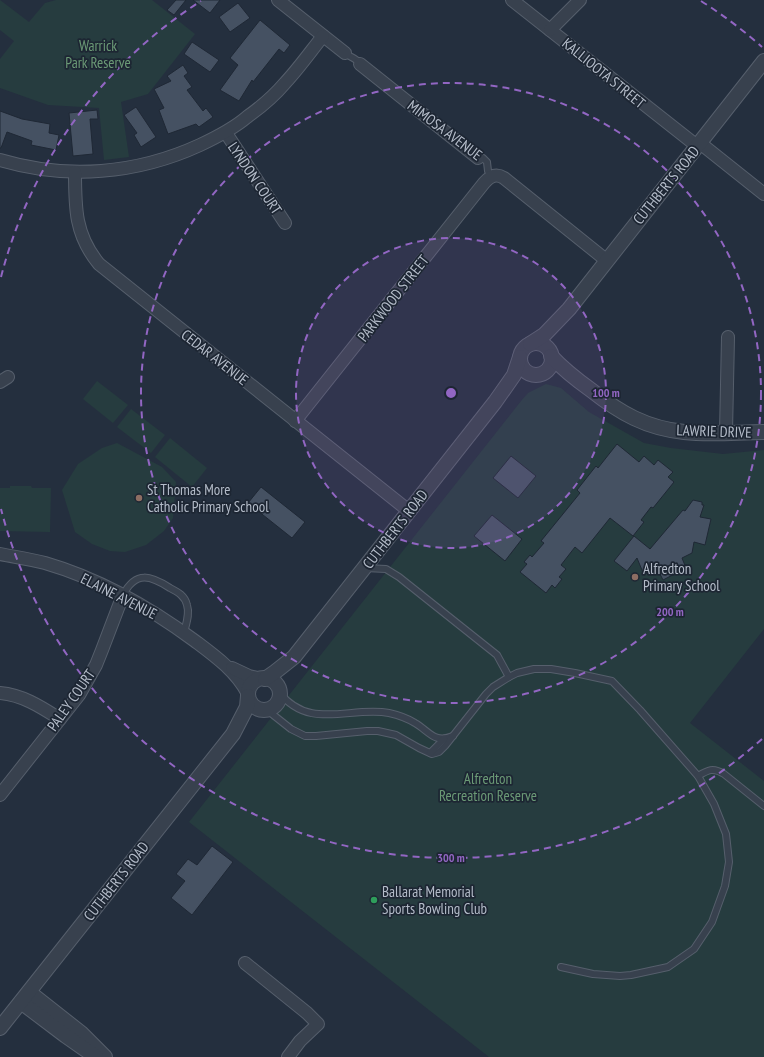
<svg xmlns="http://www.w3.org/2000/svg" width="764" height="1057" font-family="'PT Sans Narrow',sans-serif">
  <rect width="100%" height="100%" fill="#242f3e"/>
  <g fill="#263c3f">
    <polygon points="0,0 29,22 45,3 56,0 152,0 195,34 148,94 121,102 129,157 104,160 99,108 48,105 0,88 0,59 14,41 0,30"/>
    <polygon points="97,381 128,405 113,423 83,399"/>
    <polygon points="546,384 561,388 589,412 644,443 671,448 723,454 764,450 764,629 690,723 764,781 764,1057 489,1057 189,822 521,401 528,393"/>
    <polygon points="131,409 165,435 151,453 117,427"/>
    <polygon points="170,438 207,468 192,487 155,457"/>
    <polygon points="117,443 162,467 176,482 173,518 164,531 146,545 125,552 110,551 92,544 75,532 62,490 78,464 102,448"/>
    <polygon points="10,486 31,486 32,488 51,488 50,532 0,531 0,488 10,488"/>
  </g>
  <g fill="#455162" stroke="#1f2835">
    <polygon points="176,0 186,0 174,15 167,10"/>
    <polygon points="193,0 220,0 210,13"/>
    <polygon points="238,3 250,18 230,32 219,17"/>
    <polygon points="260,20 290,45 284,53 279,49 253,82 252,80 239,101 220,90 238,65 230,58"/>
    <polygon points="192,42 219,60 210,72 184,54"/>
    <polygon points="183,65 188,73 184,76 192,87 187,90 203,111 206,108 213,117 199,127 196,124 168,134 159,110 164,108 154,89 171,81 167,76"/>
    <polygon points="136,107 156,137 141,147 134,135 137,133 124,115"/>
    <polygon points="97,110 98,119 90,119 93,154 73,156 69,113"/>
    <polygon points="0,111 22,119 50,124 49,133 59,135 56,150 31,145 32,141 7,132 1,148 0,148"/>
    <polygon points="617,444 639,462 644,456 654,465 658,460 673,472 668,477 674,482 653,508 651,507 641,520 644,522 633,536 610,518 582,553 575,547 561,565 566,569 559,577 562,579 555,588 552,585 546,593 520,572 527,564 524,562 530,555 532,557 544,543 541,541 580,493 577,490 596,466 598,468"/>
    <polygon points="511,456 536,476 518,498 493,478"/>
    <polygon points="261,487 305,522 292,538 248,503"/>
    <polygon points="693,500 702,502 702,505 704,505 700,517 711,519 705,545 694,542 692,553 682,558 686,568 663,580 658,570 648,575 647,573 644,575 637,558 627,571 614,561 634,536 650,549 683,510 685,511"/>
    <polygon points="492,515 522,539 505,561 474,536"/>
    <polygon points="212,846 233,862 192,915 171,898 185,881 176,874 188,859 197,865"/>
  </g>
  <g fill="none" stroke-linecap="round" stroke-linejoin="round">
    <defs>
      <g id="service">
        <path d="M345,53C349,57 357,58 360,64"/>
        <polyline points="478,158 483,158 487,162 488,171 491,177"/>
        <polyline points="365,568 386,569 399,577 497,655 509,677"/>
        <path d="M123,595C136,570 151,576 170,588C178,592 185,596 187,605C190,614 186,624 184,633"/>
        <path d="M279,692C309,731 350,706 389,713C398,715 407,718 415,723C429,731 434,744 453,736"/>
        <polyline points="267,710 291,729 305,736 316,736 367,731 378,731 396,735 419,748 432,754 439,752 445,746 486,694 493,687 509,677 517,673 534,669 551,669 575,673 612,681 640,710 698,776 714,804 726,834 729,862 725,886 712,922 694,949 668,967 631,975 620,976 593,974 561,967"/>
        <polyline points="430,753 444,739"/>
        <path d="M698,776C708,770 713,767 724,774L764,806"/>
      </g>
      <g id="minor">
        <polyline points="278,0 345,53"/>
        <polyline points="512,0 697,146"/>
        <polyline points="550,30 580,0"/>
        <polyline points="360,64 478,158"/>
        <polyline points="226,133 285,223"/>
        <polyline points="700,143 764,194"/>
        <path d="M0,160C67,180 137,174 200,145C217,137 233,129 247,117C261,107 274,96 285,83C299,68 311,51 323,36"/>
        <path d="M75,172C75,208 75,235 99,264L409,511"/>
        <polyline points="0,382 8,377"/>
        <path d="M295,421L484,183C490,176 496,173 504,178L606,260"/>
        <polyline points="726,432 728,337"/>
        <path d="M0,554C15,557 30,559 45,563C100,579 149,607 195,641C215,656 236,671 248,694"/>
        <polyline points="232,668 249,676 262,679"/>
        <path d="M0,693C23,695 41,707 60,719"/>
        <polyline points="0,795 79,695 96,665 102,650 123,595"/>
        <polyline points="245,963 307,1013 318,1024 300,1041 288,1057"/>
      </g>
      <g id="tertiary">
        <circle cx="536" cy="359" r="16"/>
        <polyline points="530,344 544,335 569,309 764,61"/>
        <path d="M551,356C563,369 577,380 591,390C620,413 646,428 684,432C711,435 738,432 764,432"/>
        <circle cx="264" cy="694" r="16"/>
        <polyline points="265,679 275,672 294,657 495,402 514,375 520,357"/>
        <polyline points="29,992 81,1033 105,1057"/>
        <polyline points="21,1002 66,1036 96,1057"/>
        <polyline points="0,1028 233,734 247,707 248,696"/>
      </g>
    </defs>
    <use href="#service" stroke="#565f6c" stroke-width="8"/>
    <use href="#minor" stroke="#565f6c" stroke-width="14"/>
    <use href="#tertiary" stroke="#565f6c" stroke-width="16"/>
    <use href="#service" stroke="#38414e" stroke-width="6"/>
    <use href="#minor" stroke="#38414e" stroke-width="12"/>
    <use href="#tertiary" stroke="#38414e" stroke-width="14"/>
  </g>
  <circle cx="451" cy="393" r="155" fill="#9266c3" fill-opacity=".12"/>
  <g fill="none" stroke="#9266c3" stroke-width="2" stroke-dasharray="7 5">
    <circle cx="451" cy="393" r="155"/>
    <circle cx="451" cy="393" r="310"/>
    <path d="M762 739A465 465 0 0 1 1 509M1 277A465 465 0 0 1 201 1M701 1A465 465 0 0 1 762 47"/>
  </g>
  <g fill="#8d6e63" stroke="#1d2633" stroke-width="1.5">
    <circle cx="139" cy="498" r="4"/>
    <circle cx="635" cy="577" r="4"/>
  </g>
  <circle fill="#2e9e5b" stroke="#1d2633" stroke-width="1.5" cx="374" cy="900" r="4"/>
  <g text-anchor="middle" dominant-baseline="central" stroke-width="3.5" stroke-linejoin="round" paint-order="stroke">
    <g font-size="15" fill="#6b9a76" stroke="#1d2633">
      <text x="98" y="45">Warrick<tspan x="98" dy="17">Park Reserve</tspan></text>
      <text x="488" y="778">Alfredton<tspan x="488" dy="17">Recreation Reserve</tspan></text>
    </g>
    <g font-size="15" fill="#b4bcc9" stroke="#1d2633">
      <text transform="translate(604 73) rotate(39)">KALLIOOTA STREET</text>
      <text transform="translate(445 130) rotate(37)">MIMOSA AVENUE</text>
      <text transform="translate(255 178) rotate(56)">LYNDON COURT</text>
      <text transform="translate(666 185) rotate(-51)">CUTHBERTS ROAD</text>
      <text transform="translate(393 298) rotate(-52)">PARKWOOD STREET</text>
      <text transform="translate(215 357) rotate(38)">CEDAR AVENUE</text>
      <text transform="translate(714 431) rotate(2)">LAWRIE DRIVE</text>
      <text transform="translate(395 529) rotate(-52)">CUTHBERTS ROAD</text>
      <text transform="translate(119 596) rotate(27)">ELAINE AVENUE</text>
      <text transform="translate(71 700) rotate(-55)">PALEY COURT</text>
      <text transform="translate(116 881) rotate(-52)">CUTHBERTS ROAD</text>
    </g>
    <g font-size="15" fill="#b4bcc9" stroke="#1d2633" text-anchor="start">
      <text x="147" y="489">St Thomas More<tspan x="147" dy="17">Catholic Primary School</tspan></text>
      <text x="643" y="568">Alfredton<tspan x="643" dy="17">Primary School</tspan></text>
      <text x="382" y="891">Ballarat Memorial<tspan x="382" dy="17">Sports Bowling Club</tspan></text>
    </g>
  </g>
  <circle cx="451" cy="393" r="6" fill="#9266c3" stroke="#1d2633" stroke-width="2"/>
  <g font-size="12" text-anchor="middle" font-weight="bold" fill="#9266c3" stroke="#1d2633" stroke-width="3.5" stroke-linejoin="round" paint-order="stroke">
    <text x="606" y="397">100 m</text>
    <text x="670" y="616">200 m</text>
    <text x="451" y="862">300 m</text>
  </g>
</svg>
